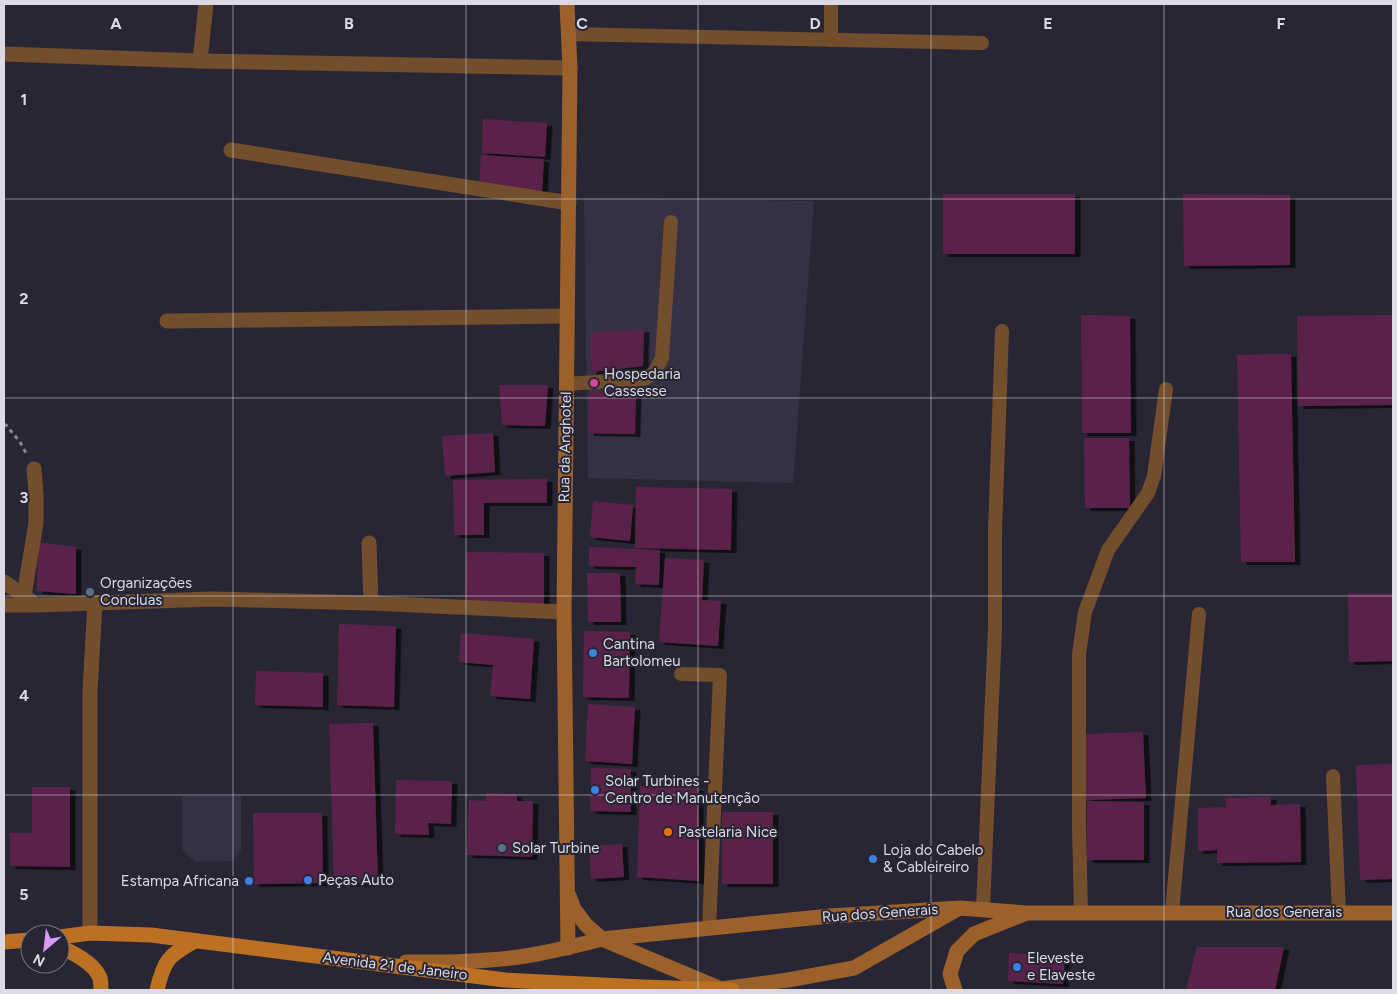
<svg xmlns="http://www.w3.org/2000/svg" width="1397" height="994" font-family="Figtree,sans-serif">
  <defs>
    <filter id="shadow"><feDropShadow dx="5.5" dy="3" stdDeviation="0" flood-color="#0009"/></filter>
  </defs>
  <rect width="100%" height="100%" fill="#282634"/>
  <g fill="#353144">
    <polygon points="584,198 814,201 793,483 588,478"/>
    <polygon points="182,796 241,796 241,851 231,861 195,862 182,849"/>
  </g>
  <g fill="#5a2448" filter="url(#shadow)">
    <polygon points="483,119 547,123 545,157 482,153"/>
    <polygon points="481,155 544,159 542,193 479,189"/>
    <rect x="943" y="194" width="132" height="60"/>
    <polygon points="1183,194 1290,195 1290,265 1184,266"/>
    <polygon points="1081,315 1130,316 1131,433 1082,433"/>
    <polygon points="1393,315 1393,405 1298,406 1297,316"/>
    <polygon points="644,329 643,366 591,372 590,333"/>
    <polygon points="1291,354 1295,562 1241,562 1237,355"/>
    <polygon points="499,385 548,385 545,426 502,425"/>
    <polygon points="589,391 636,392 635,434 588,433"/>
    <polygon points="493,433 495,472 445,476 442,436"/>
    <polygon points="1084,438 1129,438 1130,508 1085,508"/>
    <polygon points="547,479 547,503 484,503 484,535 454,535 453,480"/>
    <polygon points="636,487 732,489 731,550 635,548"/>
    <polygon points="593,501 633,505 630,541 590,537"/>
    <polygon points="38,542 76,547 76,594 37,591"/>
    <polygon points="589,547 660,550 659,585 635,584 636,567 589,566"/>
    <polygon points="466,552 544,553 544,607 465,606"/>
    <polygon points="665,558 704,560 702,600 721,601 718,646 659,642"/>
    <polygon points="587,573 620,573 621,622 588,622"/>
    <polygon points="1348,593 1393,593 1393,661 1349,662"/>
    <polygon points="339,624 396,626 394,707 337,705"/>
    <polygon points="584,631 630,632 629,698 583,697"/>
    <polygon points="461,633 534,639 530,699 490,696 493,665 459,662"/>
    <polygon points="256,671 323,673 323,707 255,705"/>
    <polygon points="588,704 635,707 632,764 585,761"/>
    <polygon points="373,723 378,883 334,884 329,724"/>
    <polygon points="1143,732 1146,798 1086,800 1084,734"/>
    <polygon points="1393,764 1393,879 1360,880 1356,765"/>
    <polygon points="591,768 631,769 631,812 590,811"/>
    <polygon points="396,780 452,781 451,824 428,823 429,835 395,834"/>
    <polygon points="640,786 698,788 699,881 637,877"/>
    <polygon points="32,787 70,787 70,867 10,866 10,833 32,833"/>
    <polygon points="486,793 517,794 517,801 533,801 532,857 467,855 469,800 486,801"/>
    <polygon points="1271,797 1271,805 1300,804 1301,862 1217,863 1217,850 1198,851 1198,808 1226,807 1225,798"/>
    <polygon points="1087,801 1144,802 1144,860 1087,860"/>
    <rect x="722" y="812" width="51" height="72"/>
    <polygon points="253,813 322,813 323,883 254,884"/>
    <polygon points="622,844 624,877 591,879 589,846"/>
    <polygon points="1197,947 1284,947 1275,990 1186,990"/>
    <polygon points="1009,953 1065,957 1063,984 1008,981"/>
  </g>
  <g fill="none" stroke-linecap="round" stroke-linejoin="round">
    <polyline stroke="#888692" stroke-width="3" stroke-dasharray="4 4" stroke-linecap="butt" points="4,425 6,425 20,442 26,453"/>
    <g stroke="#734e2d" stroke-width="14">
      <polyline points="831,4 831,40"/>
      <polyline points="568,34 982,43"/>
      <polyline points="566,384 644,379 654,373 662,358 671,222"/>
      <polyline points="681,674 720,675 709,928"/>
      <polyline points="1333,776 1339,912"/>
      <polyline points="983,909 995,628 995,531 1002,331"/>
      <polyline points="1081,912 1079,826 1079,654 1085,612 1108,550 1148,493 1154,476 1166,389"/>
      <polyline points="1172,912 1199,614"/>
    </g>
    <g stroke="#734e2d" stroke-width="15">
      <polyline points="4,54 200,61 570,68"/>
      <polyline points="200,61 206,4"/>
      <polyline points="231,150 569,203"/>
      <polyline points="167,321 567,316"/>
      <polyline points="369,543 371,603"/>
      <polyline points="4,582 31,601"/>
      <polyline points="24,595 36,523 36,493 34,469"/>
      <polyline points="4,605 36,605 213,599 371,603 564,612"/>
      <polyline points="90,933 90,691 95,603"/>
    </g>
    <g stroke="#9c612a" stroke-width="15">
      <polyline points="567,4 570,68 564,612 568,948"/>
      <polyline points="569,896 574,909 586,925 602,939 721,989 788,980 854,968 956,910"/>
      <path d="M406,962C444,962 481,962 519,957C547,953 575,946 602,939L830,916L960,908L1026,913H1393"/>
      <polyline points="955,990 950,974 957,951 974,934 1024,914"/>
    </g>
    <g stroke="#bc7022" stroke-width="15">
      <polyline points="60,937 90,933 151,935 505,980 643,987 732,990"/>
      <polyline points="4,942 30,940"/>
      <path d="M60,947C74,953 94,963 100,978C101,982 101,987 101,990"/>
      <path d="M157,990C164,960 168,956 195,941"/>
    </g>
  </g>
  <path fill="none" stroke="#dbd9e3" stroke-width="1" stroke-opacity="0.55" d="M233,4V990M466,4V990M698,4V990M931,4V990M1164,4V990M4,199H1393M4,398H1393M4,596H1393M4,795H1393"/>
  <circle fill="#d1479c" stroke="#282634" stroke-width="2" cx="594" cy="383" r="5"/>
  <g fill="#5c6f8a" stroke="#282634" stroke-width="2">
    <circle cx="90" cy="592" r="5"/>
    <circle cx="502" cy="848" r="5"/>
  </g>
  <g fill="#3f7fe0" stroke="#282634" stroke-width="2">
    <circle cx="593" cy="653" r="5"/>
    <circle cx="595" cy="790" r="5"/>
    <circle cx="873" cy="859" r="5"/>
    <circle cx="308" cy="880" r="5"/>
    <circle cx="249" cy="881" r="5"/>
    <circle cx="1017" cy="967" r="5"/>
  </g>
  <circle fill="#e8710a" stroke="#282634" stroke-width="2" cx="668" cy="832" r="5"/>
  <g text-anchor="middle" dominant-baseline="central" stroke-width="4" stroke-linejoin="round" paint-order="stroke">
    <g font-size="15" fill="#dbd9e3" stroke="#282634" text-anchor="start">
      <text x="604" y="374">Hospedaria<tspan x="604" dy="17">Cassesse</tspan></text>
      <text x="100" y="583">Organizações<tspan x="100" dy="17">Concluas</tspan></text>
      <text x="603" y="644">Cantina<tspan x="603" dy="17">Bartolomeu</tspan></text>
      <text x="605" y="781">Solar Turbines -<tspan x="605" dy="17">Centro de Manutenção</tspan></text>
      <text x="678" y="832">Pastelaria Nice</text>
      <text x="512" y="848">Solar Turbine</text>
      <text x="883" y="850">Loja do Cabelo<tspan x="883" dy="17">&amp; Cableireiro</tspan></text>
      <text x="318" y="880">Peças Auto</text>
      <text x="239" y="881" text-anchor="end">Estampa Africana</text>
      <text x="1027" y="958">Eleveste<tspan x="1027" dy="17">e Elaveste</tspan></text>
    </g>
    <g font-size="15" fill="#dbd9e3" stroke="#282634">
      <text transform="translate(565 447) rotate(-89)">Rua da Anghotel</text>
      <text x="1284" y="912">Rua dos Generais</text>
      <text transform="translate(880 913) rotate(-4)">Rua dos Generais</text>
      <text transform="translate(395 966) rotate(7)">Avenida 21 de Janeiro</text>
    </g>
  </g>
  <g font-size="16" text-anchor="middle" font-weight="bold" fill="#dbd9e3" stroke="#282634" stroke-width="4" stroke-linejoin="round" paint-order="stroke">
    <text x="116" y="29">A</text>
    <text x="349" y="29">B</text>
    <text x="582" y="29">C</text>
    <text x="815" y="29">D</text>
    <text x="1048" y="29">E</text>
    <text x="1281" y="29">F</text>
    <text x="24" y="105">1</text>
    <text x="24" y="304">2</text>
    <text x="24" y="503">3</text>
    <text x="24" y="701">4</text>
    <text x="24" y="900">5</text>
  </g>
  <rect width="1397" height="994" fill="none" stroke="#dbd9e3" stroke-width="10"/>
  <g transform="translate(45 949) rotate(208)"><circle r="24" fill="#282634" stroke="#706e7a"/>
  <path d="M0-4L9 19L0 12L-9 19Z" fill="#d99af7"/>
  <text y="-8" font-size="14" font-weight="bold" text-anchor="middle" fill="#dbd9e3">N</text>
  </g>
</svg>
